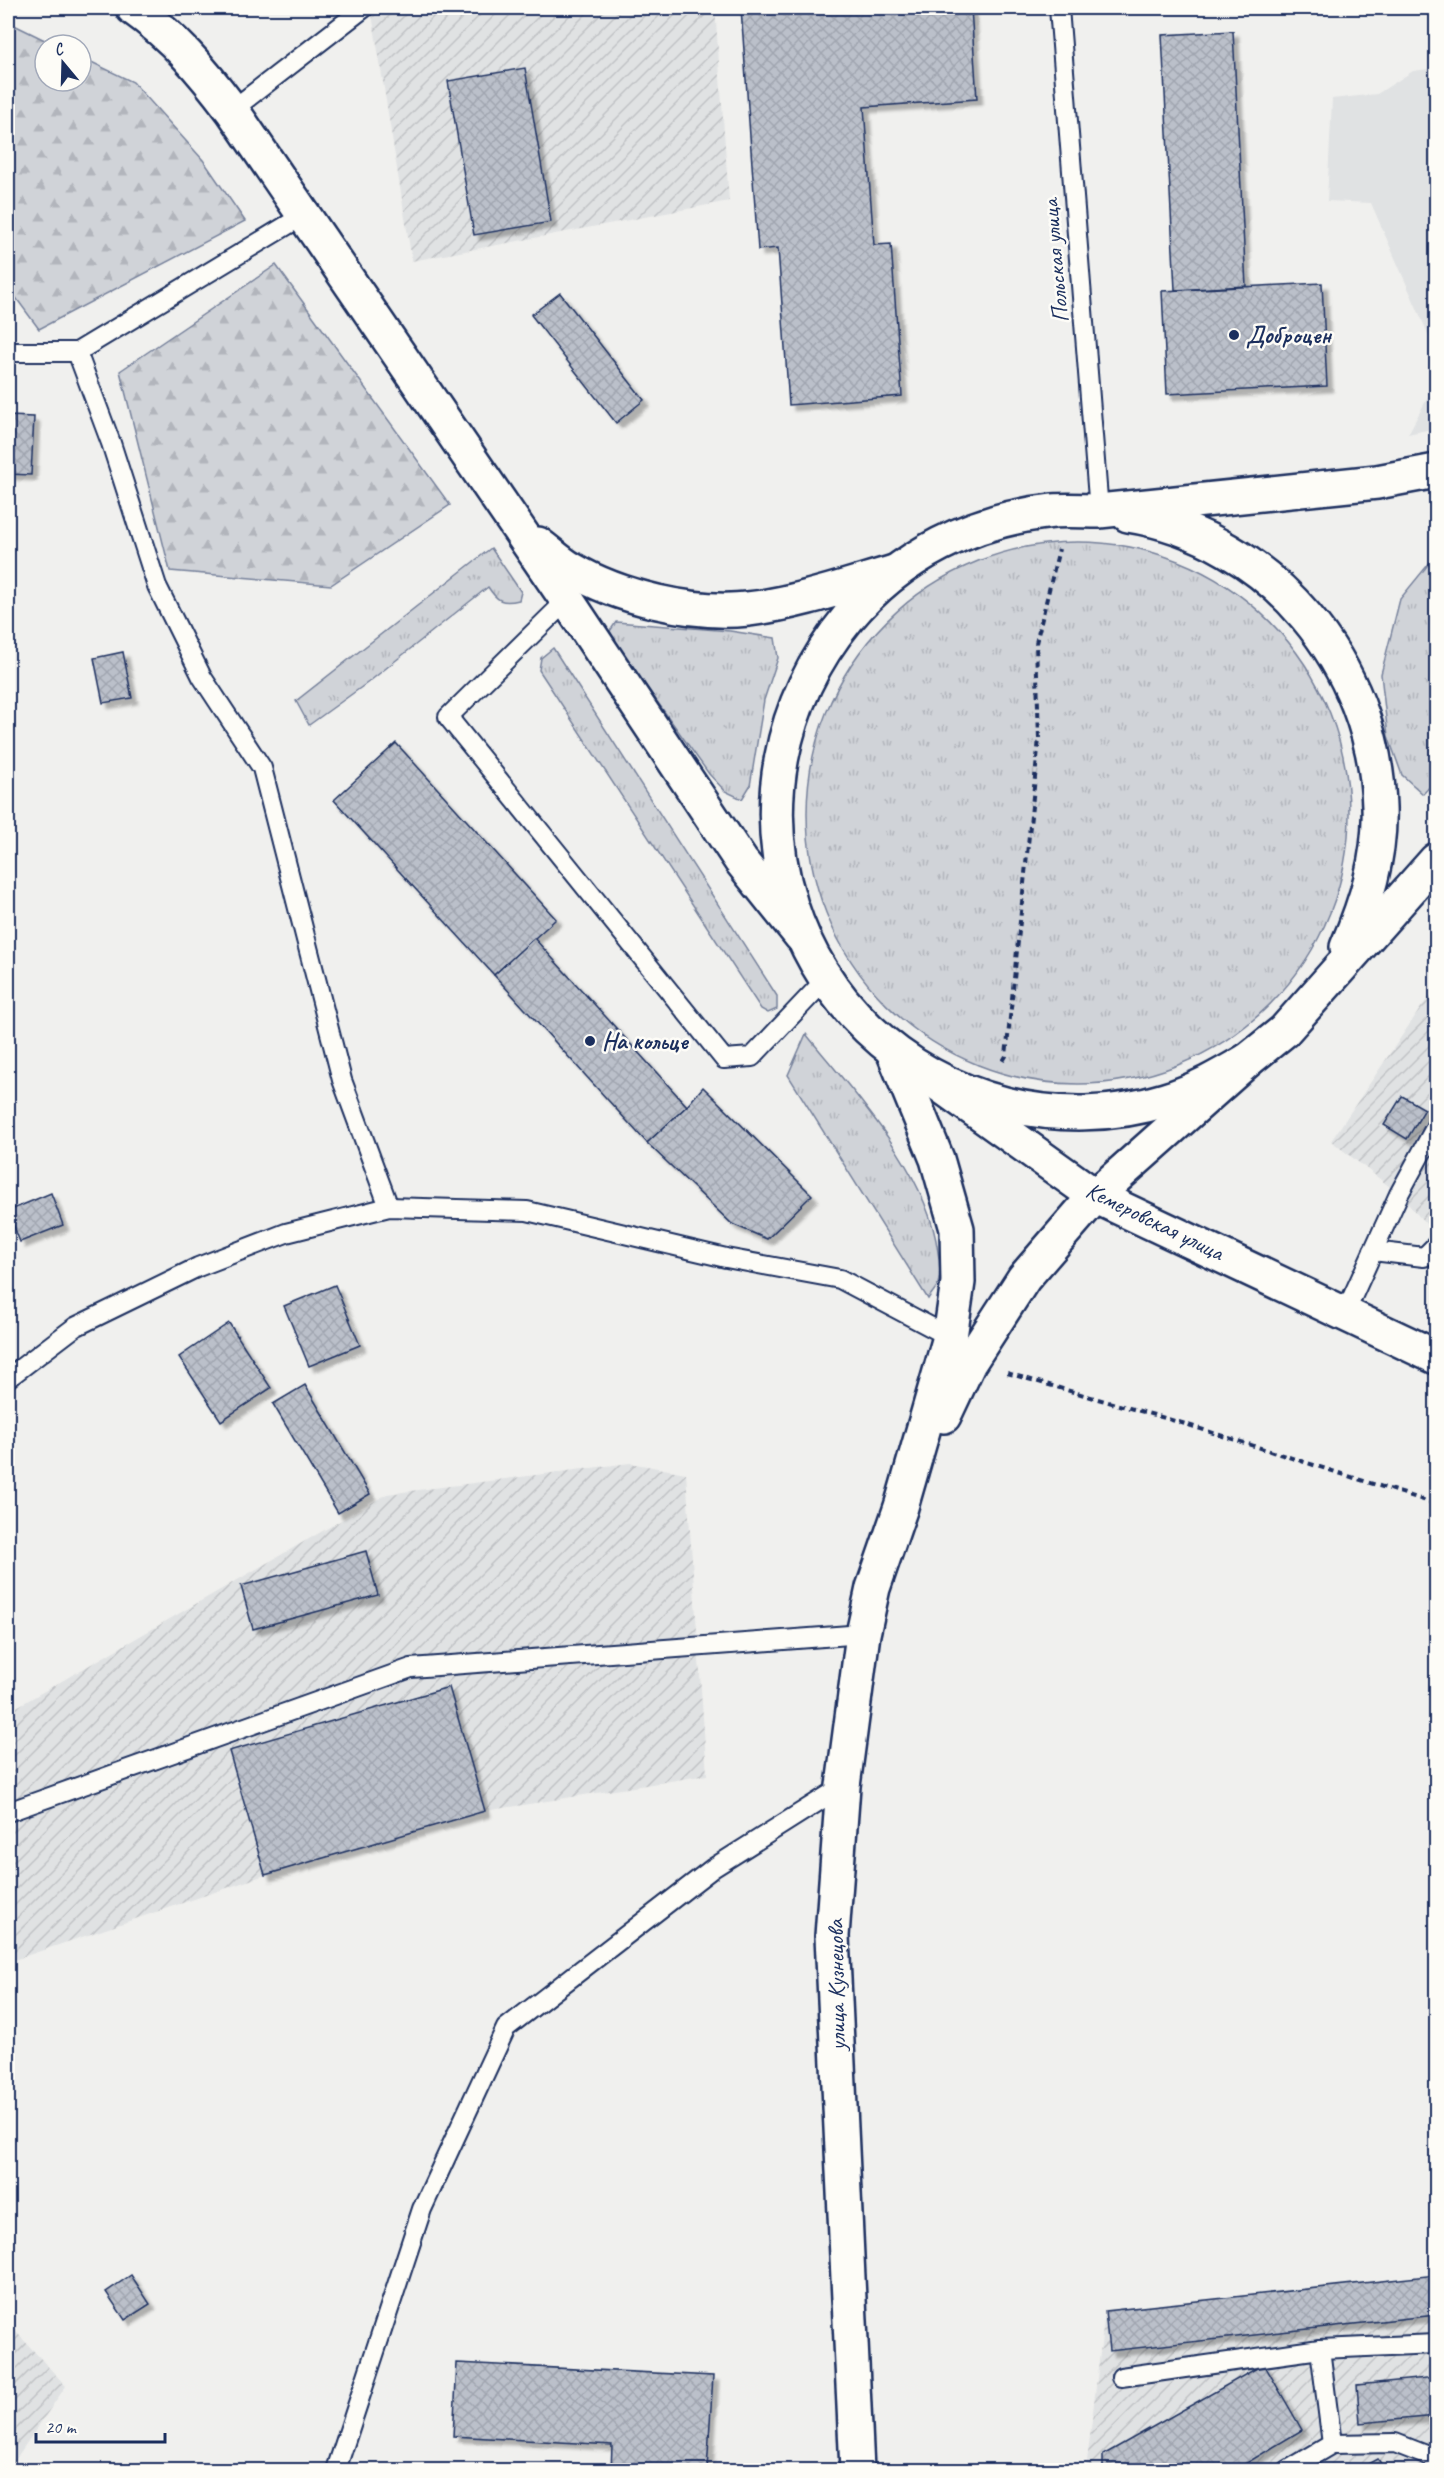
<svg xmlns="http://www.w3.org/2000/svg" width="1444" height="2478" font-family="Caveat,sans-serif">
  <defs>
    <pattern id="industrial-furrows" width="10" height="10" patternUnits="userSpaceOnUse" patternTransform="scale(1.5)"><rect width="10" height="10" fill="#e0e2e3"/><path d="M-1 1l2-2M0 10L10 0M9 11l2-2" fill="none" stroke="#c0c2c5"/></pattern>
    <pattern id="grass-tufts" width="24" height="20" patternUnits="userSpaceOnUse" patternTransform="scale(1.5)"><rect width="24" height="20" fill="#d0d3d8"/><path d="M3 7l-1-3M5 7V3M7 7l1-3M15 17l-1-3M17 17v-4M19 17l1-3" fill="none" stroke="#b2b5bc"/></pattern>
    <pattern id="forest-firs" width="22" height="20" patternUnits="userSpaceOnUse" patternTransform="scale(1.5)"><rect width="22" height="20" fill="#d0d3d8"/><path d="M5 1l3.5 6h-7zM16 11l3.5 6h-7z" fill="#b2b5bc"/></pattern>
    <pattern id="building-cross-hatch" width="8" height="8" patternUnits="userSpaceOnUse" patternTransform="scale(1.5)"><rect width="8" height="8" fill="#bbc0ca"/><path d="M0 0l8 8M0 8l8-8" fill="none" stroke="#a0a5b0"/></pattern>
    <filter id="shadow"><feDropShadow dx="5.5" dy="5.5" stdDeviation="1.5" flood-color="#0004"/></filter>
  </defs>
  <rect width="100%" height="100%" fill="#f0f0ee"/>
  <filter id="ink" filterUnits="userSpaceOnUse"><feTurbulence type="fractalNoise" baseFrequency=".0167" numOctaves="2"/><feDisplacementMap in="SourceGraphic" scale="12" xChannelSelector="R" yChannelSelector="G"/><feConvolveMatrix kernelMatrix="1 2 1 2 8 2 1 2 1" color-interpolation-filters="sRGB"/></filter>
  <g filter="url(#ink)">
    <g fill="#e0e2e3">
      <polygon points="1436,68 1436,365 1436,352 1371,203 1327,201 1332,99 1377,94 1413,71"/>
      <polygon points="1436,382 1436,428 1408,434"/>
    </g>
    <g fill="url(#industrial-furrows)">
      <polygon points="371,8 715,8 729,201 412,261"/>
      <polygon points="1436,989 1436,1235 1399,1194 1331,1141 1422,1006"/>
      <polygon points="630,1463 686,1473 707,1775 485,1811 265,1875 8,1962 8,1712 387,1494"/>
      <polygon points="1436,2275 1436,2470 1086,2470 1105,2311"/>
      <polygon points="8,2323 66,2386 8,2470"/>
    </g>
    <g fill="url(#grass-tufts)" stroke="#76819b" stroke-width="1.5">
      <circle cx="1078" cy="813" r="271"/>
      <path d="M491,548L521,592L519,600C502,604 497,601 488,587L370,681L309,725L296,701Z"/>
      <polygon points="1436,555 1436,780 1423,794 1402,775 1388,736 1381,674 1400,599"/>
      <polygon points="616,622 730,631 775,638 778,658 764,700 750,786 742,799 725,791 709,774 618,647 610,631"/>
      <polygon points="553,648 777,996 777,1009 768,1013 761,1009 539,670 541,658"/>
      <path d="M806,1034C856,1096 927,1170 938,1252C940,1262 941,1273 938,1284C936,1289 931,1294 928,1299L788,1075Z"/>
    </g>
    <g fill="url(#forest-firs)" stroke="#76819b" stroke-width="1.5">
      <polygon points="8,22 55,45 45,45 45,81 81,81 81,57 133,82 203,160 245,221 39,329 8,287"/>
      <polygon points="276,265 450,505 331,585 170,571 120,371"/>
    </g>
    <g fill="url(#building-cross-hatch)" stroke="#1b2f5e" stroke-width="1.5" filter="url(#shadow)">
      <polygon points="741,8 971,8 977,99 864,107 874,245 891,244 902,396 789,405 778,248 758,250"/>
      <polygon points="1233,31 1246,286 1175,290 1162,35"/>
      <polygon points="525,68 551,222 474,235 448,81"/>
      <polygon points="1322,283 1327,386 1167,394 1162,291"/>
      <polygon points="560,293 644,400 616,423 531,315"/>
      <polygon points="8,416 34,417 31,475 8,474"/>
      <polygon points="123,652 132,698 103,703 94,658"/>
      <polygon points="396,743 556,919 494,975 334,800"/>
      <polygon points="534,938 687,1106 647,1143 494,975"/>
      <polygon points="703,1087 812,1195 767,1239 732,1224 647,1143 687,1106"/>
      <polygon points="1402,1096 1425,1109 1407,1139 1384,1125"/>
      <polygon points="51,1193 63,1225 20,1242 8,1211"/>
      <polygon points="335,1285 360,1345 309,1366 284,1306"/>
      <polygon points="229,1323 271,1388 221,1421 179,1357"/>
      <polygon points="305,1385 370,1494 338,1513 273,1404"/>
      <polygon points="366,1551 378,1595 253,1629 241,1586"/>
      <polygon points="449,1687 485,1811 265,1875 229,1751"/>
      <polygon points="131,2275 150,2304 125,2320 106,2292"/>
      <polygon points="1436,2275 1436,2315 1109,2351 1105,2311"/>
      <polygon points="457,2363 713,2376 707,2470 611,2470 612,2445 453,2436"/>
      <polygon points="1264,2364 1302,2430 1235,2470 1103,2470 1103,2455"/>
      <polygon points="1436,2377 1436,2416 1360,2423 1357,2385"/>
      <polygon points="1378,2459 1385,2470 1358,2470"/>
    </g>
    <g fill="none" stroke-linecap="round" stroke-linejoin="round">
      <defs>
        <g id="service">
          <polyline points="1059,8 1099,511"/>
          <polyline points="232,110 364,8"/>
          <polyline points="8,352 77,352 111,443 157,586 202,677 262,768 342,1080 389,1207"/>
          <polyline points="77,352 304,215"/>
          <polyline points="567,600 448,717 724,1059 752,1057 826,979"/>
          <polyline points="1373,1251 1424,1257 1436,1245"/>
          <polyline points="1345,1313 1399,1194 1436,1126"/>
          <polyline points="8,1378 75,1327 198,1267 286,1233 389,1207 527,1211 726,1258 840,1279 950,1337"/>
          <polyline points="8,1812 411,1668 863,1634"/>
          <polyline points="1320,2349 1332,2444 1395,2443 1436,2459"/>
          <polyline points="1121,2377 1320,2349 1436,2344"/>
          <polyline points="336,2470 422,2209 506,2028 713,1868 843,1786"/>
          <polyline points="1288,2470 1332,2444"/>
        </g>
        <g id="secondary">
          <path d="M133,8C174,37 202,70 232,110L567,600L741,861L801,936"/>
          <path d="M538,544C549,552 559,562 571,569C618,597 693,615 748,609C798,603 846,586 894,572"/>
          <polyline points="940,1085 1095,1196 1436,1357"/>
        </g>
        <g id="primary">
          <path d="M1128,515C1271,537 1375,665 1379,807C1381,856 1366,903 1347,947"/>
          <path d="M1248,1060C1221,1076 1195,1091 1165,1100C1114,1116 1057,1117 1005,1104C786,1047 705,791 848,618C899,556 974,519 1053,511C1068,510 1084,511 1099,511L1377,482L1436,471"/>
          <polyline points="944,1416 969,1363 1024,1278 1095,1196 1248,1060 1284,1031 1436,860"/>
          <polyline points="857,2470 832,1936 843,1786 863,1634 873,1588 901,1507 950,1337 958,1282 957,1229 937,1159 893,1051"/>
        </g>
      </defs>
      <use href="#service" stroke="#1b2f5e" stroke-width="22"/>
      <use href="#secondary" stroke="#1b2f5e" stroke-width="38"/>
      <use href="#primary" stroke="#1b2f5e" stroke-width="38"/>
      <g stroke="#1b2f5e" stroke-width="4" stroke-dasharray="6 4.5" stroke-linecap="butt">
        <polyline points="1003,1061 1006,1056 1039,739 1036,643 1059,549"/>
        <polyline points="1007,1373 1182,1423 1436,1504"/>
      </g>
      <use href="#service" stroke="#fdfcf7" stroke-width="18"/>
      <use href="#secondary" stroke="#fdfcf7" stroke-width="33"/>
      <use href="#primary" stroke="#fdfcf7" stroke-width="33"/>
    </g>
  </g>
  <g fill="#1b2f5e" stroke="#fdfcf7" stroke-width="2">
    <circle cx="1234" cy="335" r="6"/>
    <circle cx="590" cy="1041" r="6"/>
  </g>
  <g text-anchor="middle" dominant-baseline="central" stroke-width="5" stroke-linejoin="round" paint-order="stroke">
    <g font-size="24" fill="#1b2f5e" stroke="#fdfcf7">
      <text transform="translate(1055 261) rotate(-95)">Польская улица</text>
      <text transform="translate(1155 1221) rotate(26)">Кемеровская улица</text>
      <text transform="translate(836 1985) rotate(-91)">улица Кузнецова</text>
    </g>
    <g font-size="24" font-weight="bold" fill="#1b2f5e" stroke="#fdfcf7" text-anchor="start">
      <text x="1246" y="335">Доброцен</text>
      <text x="602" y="1041">На кольце</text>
    </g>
  </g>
  <rect width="1444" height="2478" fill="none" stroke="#fdfcf7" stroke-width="30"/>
  <rect x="15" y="15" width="1414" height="2448" fill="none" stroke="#1b2f5e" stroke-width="2" filter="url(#ink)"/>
  <g transform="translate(63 63) rotate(341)"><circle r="28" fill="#fdfcf7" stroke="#a3aaba" stroke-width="1.5"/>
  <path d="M0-4.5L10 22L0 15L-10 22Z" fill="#1b2f5e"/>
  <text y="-9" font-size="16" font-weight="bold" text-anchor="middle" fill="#1b2f5e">С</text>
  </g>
  <path d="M36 2433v9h129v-9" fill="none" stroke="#1b2f5e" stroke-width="3"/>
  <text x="45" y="2433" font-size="18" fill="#1b2f5e" stroke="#fdfcf7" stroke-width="4.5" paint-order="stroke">20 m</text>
</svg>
